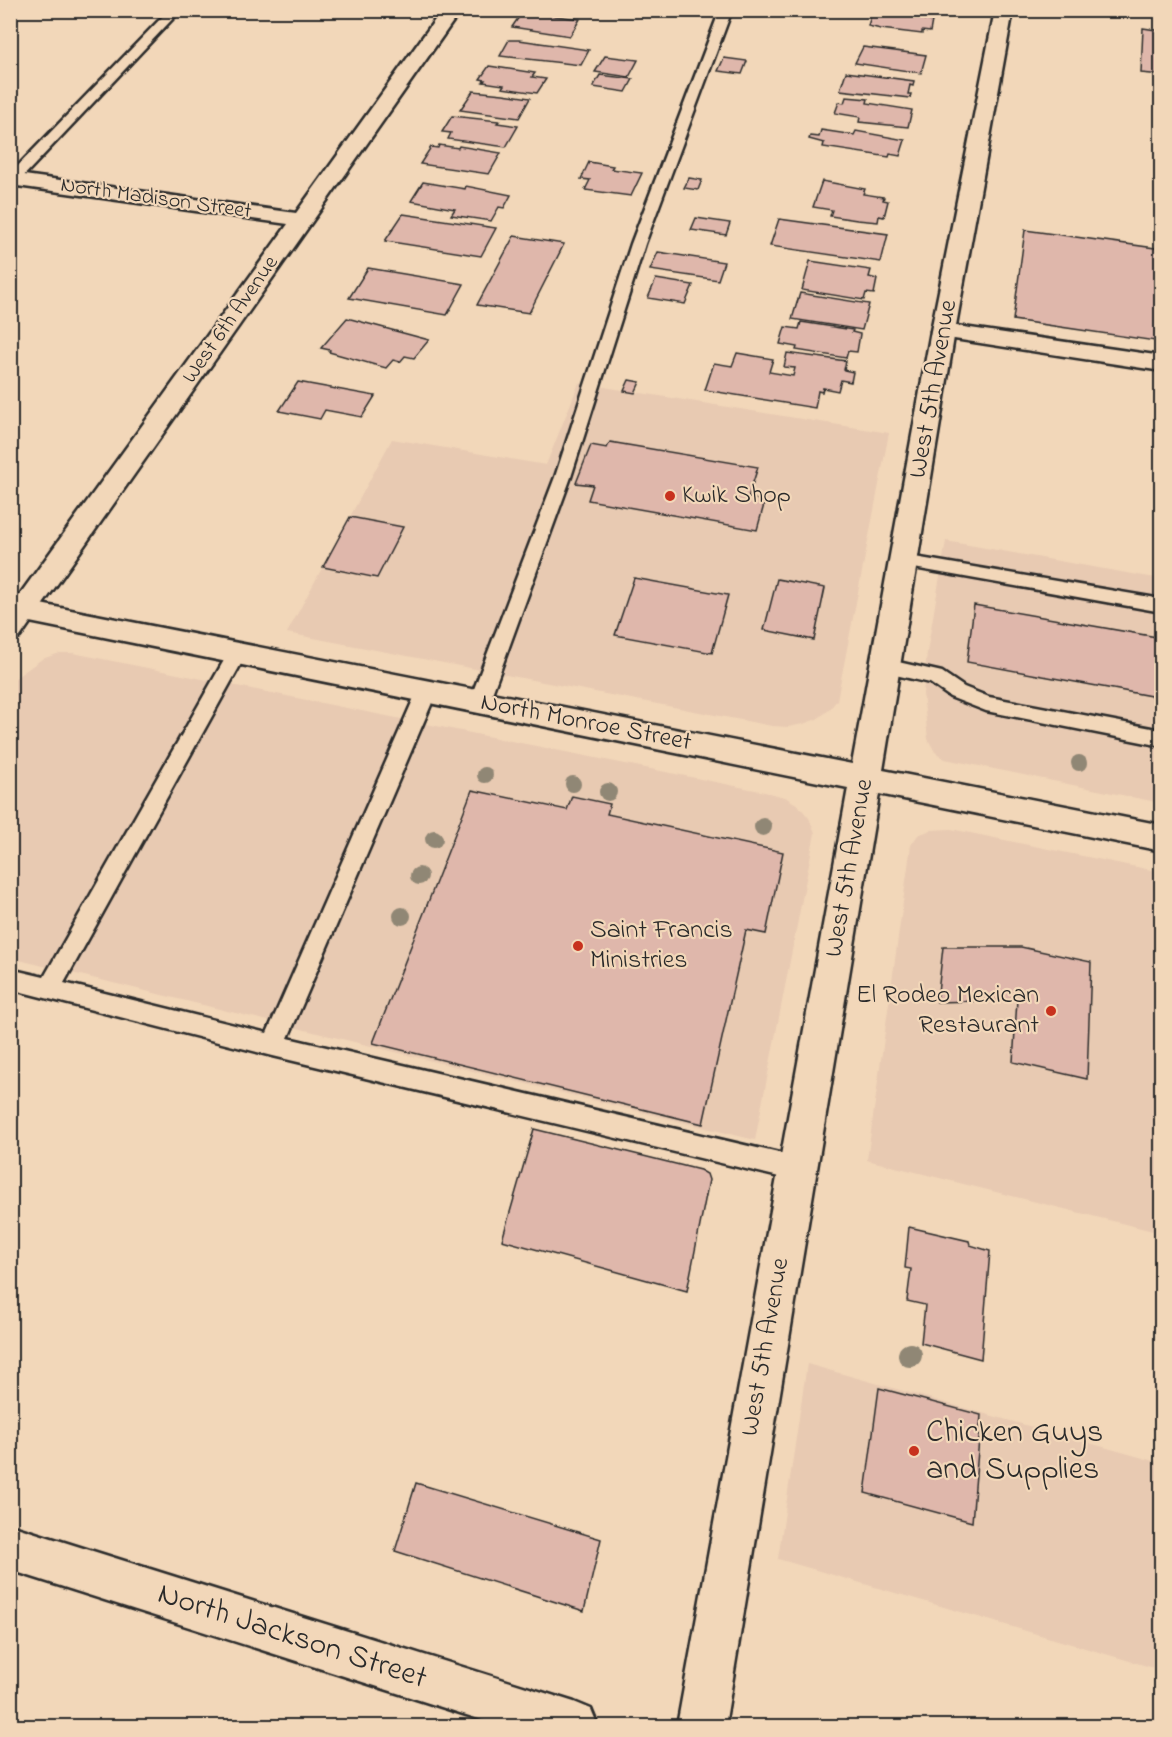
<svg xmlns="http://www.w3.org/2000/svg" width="1172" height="1737" font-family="'Indie Flower',sans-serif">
  <rect width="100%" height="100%" fill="#f2d7b9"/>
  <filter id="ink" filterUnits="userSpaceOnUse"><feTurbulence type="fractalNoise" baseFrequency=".0167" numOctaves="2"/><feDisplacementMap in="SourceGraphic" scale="12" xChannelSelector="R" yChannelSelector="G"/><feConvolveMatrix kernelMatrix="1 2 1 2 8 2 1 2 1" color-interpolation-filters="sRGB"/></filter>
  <g filter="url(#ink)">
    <g fill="#e8cab2">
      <polygon points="579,383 889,433 837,700 829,710 817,719 803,724 788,727 772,726 287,633 392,439 546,465"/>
      <polygon points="946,541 1161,579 1161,803 945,759 935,752 928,739 923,694 927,652"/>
      <polygon points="60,653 73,653 760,791 785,797 798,805 809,818 815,833 755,1140 11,958 11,681 42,659"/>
      <polygon points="951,829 1161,872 1161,1233 867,1160 911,845 918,835 931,830"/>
      <polygon points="807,1364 1161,1463 1161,1670 778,1559"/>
    </g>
    <g fill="#dfb7ab" stroke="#2b2b2b" stroke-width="1.5">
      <polygon points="872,12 926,18 925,20 932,21 930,32 922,31 922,34 881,29 868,26"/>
      <polygon points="531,13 580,19 570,36 512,27 521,14 530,15"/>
      <polygon points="1143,28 1162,31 1162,75 1141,73"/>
      <polygon points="509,40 519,40 589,50 581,65 500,56"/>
      <polygon points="863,47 926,55 921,73 855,63"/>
      <polygon points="605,56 638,60 629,77 595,72"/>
      <polygon points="724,58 747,61 742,74 718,71"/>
      <polygon points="489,66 535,73 532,77 546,79 537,93 502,88 504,85 483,82 485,80 480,79"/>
      <polygon points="846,72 914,81 913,86 910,85 908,94 911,94 910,98 840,90"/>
      <polygon points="600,75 633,79 626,92 593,87"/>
      <polygon points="473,91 503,94 530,98 519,118 460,110"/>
      <polygon points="846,97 868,99 867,103 912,110 908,127 859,122 860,117 835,113 839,102 844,103"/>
      <polygon points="452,116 499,121 497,123 518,126 506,147 448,139 451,133 442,132"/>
      <polygon points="821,130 854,135 856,131 905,140 900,156 890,154 889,157 823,147 824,143 809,139 810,136 819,137"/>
      <polygon points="439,145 458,148 459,146 501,153 489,174 420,164 431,147 438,148"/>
      <polygon points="589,162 613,166 611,169 642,173 631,196 585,190 590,180 581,179"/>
      <polygon points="689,178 702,180 698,190 684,188"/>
      <polygon points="822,181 865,189 863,194 884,197 883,200 888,201 884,217 879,216 878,222 857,220 830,216 832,210 813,207"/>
      <polygon points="423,182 465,189 466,186 511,195 504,208 499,207 491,221 451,215 455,209 411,201"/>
      <polygon points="403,214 496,228 481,256 385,241"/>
      <polygon points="696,218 730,223 726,235 691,230"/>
      <polygon points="779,219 888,234 881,262 770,246"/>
      <polygon points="1025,230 1162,249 1162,342 1013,320"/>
      <polygon points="514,236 564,244 529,313 477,305"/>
      <polygon points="658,252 724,262 718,280 650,270"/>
      <polygon points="810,261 871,270 869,277 877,279 874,294 866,293 864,300 802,290"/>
      <polygon points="368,268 464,284 447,315 349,298"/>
      <polygon points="656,279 693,285 685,304 648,298"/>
      <polygon points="800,293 869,304 862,330 792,319"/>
      <polygon points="347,318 429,340 414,358 405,356 400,362 393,360 386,368 329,352 330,350 321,348"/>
      <polygon points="801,322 853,330 852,332 860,334 857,352 848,351 846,358 796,350 797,347 780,344 785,327 799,329"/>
      <polygon points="737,353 773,359 769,372 793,376 795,368 784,367 787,353 846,361 844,370 853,372 851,382 841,380 838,391 823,388 822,392 818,391 815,408 705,390 714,363 732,366"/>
      <polygon points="629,380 640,382 635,393 624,391"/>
      <polygon points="298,382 375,396 362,417 325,410 320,419 279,411"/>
      <polygon points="610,442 758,467 748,498 765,501 757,530 588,500 593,485 576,483 591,445 607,448"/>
      <polygon points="350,517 403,527 377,578 323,567"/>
      <polygon points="634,578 728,595 712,653 615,635"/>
      <polygon points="777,579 825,588 814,640 764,630"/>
      <polygon points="974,605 1162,638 1162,698 967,662"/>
      <polygon points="472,790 567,810 572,796 610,804 607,814 783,852 766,934 746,930 703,1124 373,1043"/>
      <polygon points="943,947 1021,947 1091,962 1087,1079 1013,1062 1017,1000 937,1002"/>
      <polygon points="534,1129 700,1170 707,1174 709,1180 687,1291 502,1240"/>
      <polygon points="909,1227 969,1241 970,1245 990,1251 981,1359 921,1343 925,1305 907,1301 911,1269 905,1268"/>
      <polygon points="879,1388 981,1415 972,1522 865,1493"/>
      <polygon points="416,1483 601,1539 584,1611 395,1551"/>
    </g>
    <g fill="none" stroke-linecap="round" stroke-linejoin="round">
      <defs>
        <g id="service">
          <polygon points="169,10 181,10 18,182 10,182 10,174"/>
          <polygon points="720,10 732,10 645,244 571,477 489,702 486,707 479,709 472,707 469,702 555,477 631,244"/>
          <polygon points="903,555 1162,599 1162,612 897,565 894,561 897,557"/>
          <polygon points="238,646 245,648 247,653 64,983 267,1033 417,691 420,686 427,684 434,686 437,691 288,1038 796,1157 805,1161 808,1169 805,1177 796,1181 273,1056 10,989 10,969 44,977 231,648"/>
          <polygon points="885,659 942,672 964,687 989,697 1162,730 1162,746 986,711 950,697 930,683 878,671 876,666 878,661"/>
        </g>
        <g id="minor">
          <polygon points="442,10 461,10 20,637 10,640 10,608 288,224 10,185 10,173 296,213"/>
          <polygon points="943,324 1162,356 1162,371 935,336 931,331 935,326"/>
          <polygon points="10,1525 574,1702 591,1709 598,1726 501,1726 10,1570"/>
        </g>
        <polygon id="tertiary" points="995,10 1013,10 955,331 883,770 1162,825 1162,851 879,794 725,1726 677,1726 848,788 10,618 10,598 852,764 931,331"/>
      </defs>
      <use href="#service" stroke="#2b2b2b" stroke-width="5"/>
      <use href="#minor" stroke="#2b2b2b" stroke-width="5"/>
      <use href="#tertiary" stroke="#2b2b2b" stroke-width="5"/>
      <use href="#service" fill="#f2d7b9" fill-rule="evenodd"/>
      <use href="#minor" fill="#f2d7b9" fill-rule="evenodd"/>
      <use href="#tertiary" fill="#f2d7b9" fill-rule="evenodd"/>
    </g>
    <g fill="#908774">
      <circle cx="1079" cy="763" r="8"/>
      <circle cx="485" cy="775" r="8"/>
      <circle cx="573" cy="784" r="8"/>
      <circle cx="608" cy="792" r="9"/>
      <circle cx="763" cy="827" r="9"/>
      <circle cx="434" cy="839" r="9"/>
      <circle cx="419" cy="876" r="9"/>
      <circle cx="402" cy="916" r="9"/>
      <circle cx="910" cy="1355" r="12"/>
    </g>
  </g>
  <g fill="#c8321e" stroke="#f2d7b9" stroke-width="2">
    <circle cx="670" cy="496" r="6"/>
    <circle cx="578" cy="946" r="6"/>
    <circle cx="1051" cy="1011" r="6"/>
    <circle cx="914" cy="1451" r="6"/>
  </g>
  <g text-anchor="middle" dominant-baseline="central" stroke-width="4.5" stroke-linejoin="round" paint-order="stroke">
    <g font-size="22" fill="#2b2b2b" stroke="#f2d7b9">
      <text transform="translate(156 199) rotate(8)">North Madison Street</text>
      <text transform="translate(231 320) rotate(-55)">West 6th Avenue</text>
    </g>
    <g font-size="26" fill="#2b2b2b" stroke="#f2d7b9">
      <text transform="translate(934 389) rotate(-80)">West 5th Avenue</text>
      <text transform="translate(586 723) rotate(11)">North Monroe Street</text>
      <text transform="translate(850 868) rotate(-80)">West 5th Avenue</text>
      <text transform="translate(766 1347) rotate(-80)">West 5th Avenue</text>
    </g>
    <g font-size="26" fill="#2b2b2b" stroke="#f2d7b9" text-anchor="start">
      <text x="682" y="496">Kwik Shop</text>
      <text x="590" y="931">Saint Francis<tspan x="590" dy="30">Ministries</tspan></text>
      <text x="1039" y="996" text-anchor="end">El Rodeo Mexican<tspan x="1039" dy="30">Restaurant</tspan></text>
    </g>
    <g font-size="32" fill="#2b2b2b" stroke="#f2d7b9" text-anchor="start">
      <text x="926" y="1433">Chicken Guys<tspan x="926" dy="37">and Supplies</tspan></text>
    </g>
    <g font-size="32" fill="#2b2b2b" stroke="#f2d7b9">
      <text transform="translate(292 1637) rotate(18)">North Jackson Street</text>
    </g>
  </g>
  <rect width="1172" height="1737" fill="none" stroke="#f2d7b9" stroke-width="36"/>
  <rect x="18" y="18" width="1136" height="1701" fill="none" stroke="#2b2b2b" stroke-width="2" filter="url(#ink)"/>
</svg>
